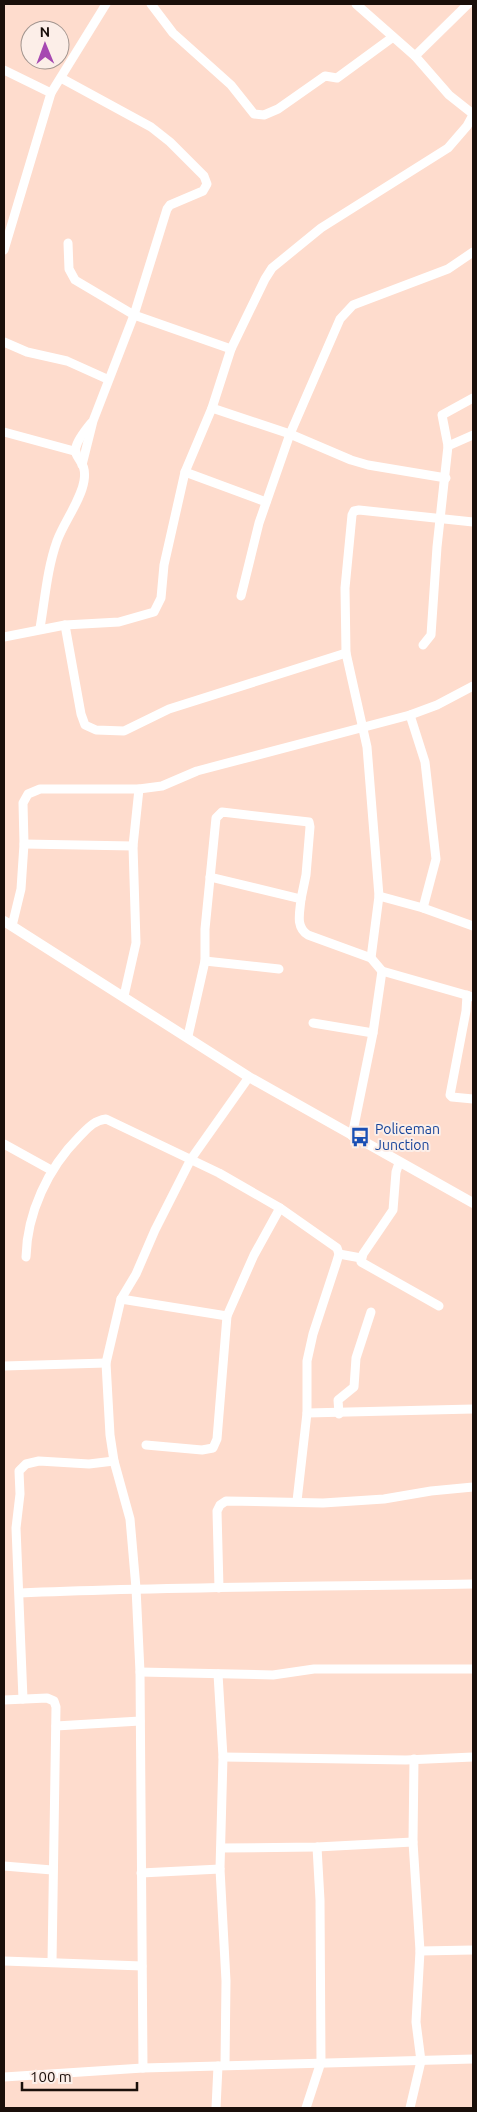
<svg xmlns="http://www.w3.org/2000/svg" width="477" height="2112" font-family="Ubuntu,sans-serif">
  <rect width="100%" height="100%" fill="#fedccd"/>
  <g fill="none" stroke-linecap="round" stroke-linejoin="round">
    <g stroke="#fff" stroke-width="9">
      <polyline points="151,4 173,33 231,85 254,114 264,115 278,109 325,76 337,78 393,37"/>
      <polyline points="356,4 415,56 449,95 473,114"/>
      <polyline points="415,56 468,4"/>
      <polyline points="4,70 51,93 4,250"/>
      <polyline points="61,78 151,127 170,142 204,176 207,184 203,191 170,205 167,209 134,315 93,421 82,465"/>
      <polyline points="51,93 106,4"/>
      <polyline points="68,243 69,269 75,280 134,315 231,349"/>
      <polyline points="4,342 27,352 67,361 107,379"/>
      <polyline points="212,408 290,434 351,460 368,465 446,478"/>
      <polyline points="4,432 74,451"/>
      <polyline points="448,446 442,415 473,398"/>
      <polyline points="185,472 266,502"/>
      <polyline points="241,596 259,523 290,434 340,319 353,305 448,269 473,252"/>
      <polyline points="65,625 81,714 85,725 96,730 124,731 169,709 346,653"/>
      <path d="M40,628C45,599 47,569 57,541C64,522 81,500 84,481C89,451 58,463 91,423"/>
      <polyline points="4,637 65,625 119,622 154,612 161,598 164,565 185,472 212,408 231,349 265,279 272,268 321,228 448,148 467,126 473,115"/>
      <polyline points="423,645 431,635 437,547 448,446 473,435"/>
      <polyline points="410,715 425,762 436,859 423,908"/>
      <polyline points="24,844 133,846"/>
      <path d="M210,877L301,899C300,912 295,927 308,935L371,958L382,971L473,997"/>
      <polyline points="379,896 423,908 473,926"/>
      <polyline points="12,926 21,889 24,844 23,803 28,794 40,789 139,789 162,786 197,771 410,715 437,705 473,686"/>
      <polyline points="371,958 379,896 367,747 346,653 345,588 352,515 354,511 359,510 473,522"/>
      <polyline points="205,961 279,969"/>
      <polyline points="467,995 466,1011 450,1095 452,1097 473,1099"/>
      <polyline points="124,996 136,943 133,846 139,789"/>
      <polyline points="313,1023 373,1033"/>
      <polyline points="188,1036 205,961 205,929 216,818 222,812 309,822 310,827 306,875 301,899"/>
      <polyline points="352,1136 373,1033 382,971"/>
      <polyline points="4,1144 51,1170"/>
      <polyline points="399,1163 396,1172 393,1210 363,1254 361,1262 439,1306"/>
      <polyline points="339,1254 361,1258"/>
      <path d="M26,1257C27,1213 48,1168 79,1137C88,1128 93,1121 106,1119L219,1173L280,1208L337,1248L339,1254L336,1264L313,1334L307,1361V1413L297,1501"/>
      <polyline points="121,1299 227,1316"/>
      <polyline points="4,1366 106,1363"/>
      <polyline points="307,1413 473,1409"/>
      <polyline points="339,1414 338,1400 354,1387 356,1358 371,1312"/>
      <polyline points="146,1445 202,1450 213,1448 217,1439 227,1316 254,1255 280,1208"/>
      <polyline points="219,1588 217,1511 220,1505 226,1501 323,1503 384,1499 431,1491 473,1487"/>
      <path d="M20,1593C171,1586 322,1587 473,1584"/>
      <polyline points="140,1672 273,1675 314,1669 473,1669"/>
      <polyline points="218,1674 223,1757 220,1869 226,1981 225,2065"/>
      <polyline points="23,1699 16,1528 20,1494 19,1471 26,1464 39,1461 89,1464 114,1461"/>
      <polyline points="4,1700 47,1698 54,1701 56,1707 52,1962"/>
      <polyline points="56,1726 140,1721"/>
      <polyline points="223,1757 406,1760 473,1757"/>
      <polyline points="221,1848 317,1847 413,1842"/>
      <polyline points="4,1866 52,1870"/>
      <polyline points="141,1873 220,1869"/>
      <polyline points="420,1951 473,1950"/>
      <polyline points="4,1961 142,1966"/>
      <polyline points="143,2068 140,1672 136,1588 130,1519 114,1461 110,1435 106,1363 121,1299 136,1274 155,1230 191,1159 249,1077"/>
      <polyline points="4,2077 143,2068 473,2059"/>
      <polyline points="216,2108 218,2066"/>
      <polyline points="306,2108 321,2062 320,1900 317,1847"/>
      <polyline points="410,2108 421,2061 416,2022 420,1951 413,1842 414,1759"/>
    </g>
    <polyline stroke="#fff" stroke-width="10" points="4,921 249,1077 473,1203"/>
  </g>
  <defs>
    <symbol id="bus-bare" viewBox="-9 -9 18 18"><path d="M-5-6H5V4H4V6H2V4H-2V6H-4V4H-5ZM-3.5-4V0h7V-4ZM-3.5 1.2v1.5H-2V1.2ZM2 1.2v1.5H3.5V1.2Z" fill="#1a4fb4" stroke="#fceee8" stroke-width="2.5" paint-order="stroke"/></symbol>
  </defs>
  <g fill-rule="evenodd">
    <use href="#bus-bare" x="346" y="1123" width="28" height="28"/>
  </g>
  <g text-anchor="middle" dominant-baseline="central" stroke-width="4" stroke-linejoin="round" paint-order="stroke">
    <g font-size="14" fill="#164399" stroke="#fceee8" text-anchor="start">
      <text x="375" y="1129">Policeman<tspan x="375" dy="16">Junction</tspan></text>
    </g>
  </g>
  <rect width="477" height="2112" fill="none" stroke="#1a0f0a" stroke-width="10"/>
  <g transform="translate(45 45) rotate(359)"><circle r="24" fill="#fceee8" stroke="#a2958f"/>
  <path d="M0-4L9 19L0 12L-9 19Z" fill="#a648b1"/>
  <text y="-8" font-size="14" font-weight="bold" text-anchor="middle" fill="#1a0f0a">N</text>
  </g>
  <path d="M22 2082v8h115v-8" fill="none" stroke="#1a0f0a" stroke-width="2.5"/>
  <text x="30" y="2082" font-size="15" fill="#1a0f0a" stroke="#fceee8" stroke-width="4" paint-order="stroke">100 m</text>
</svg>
